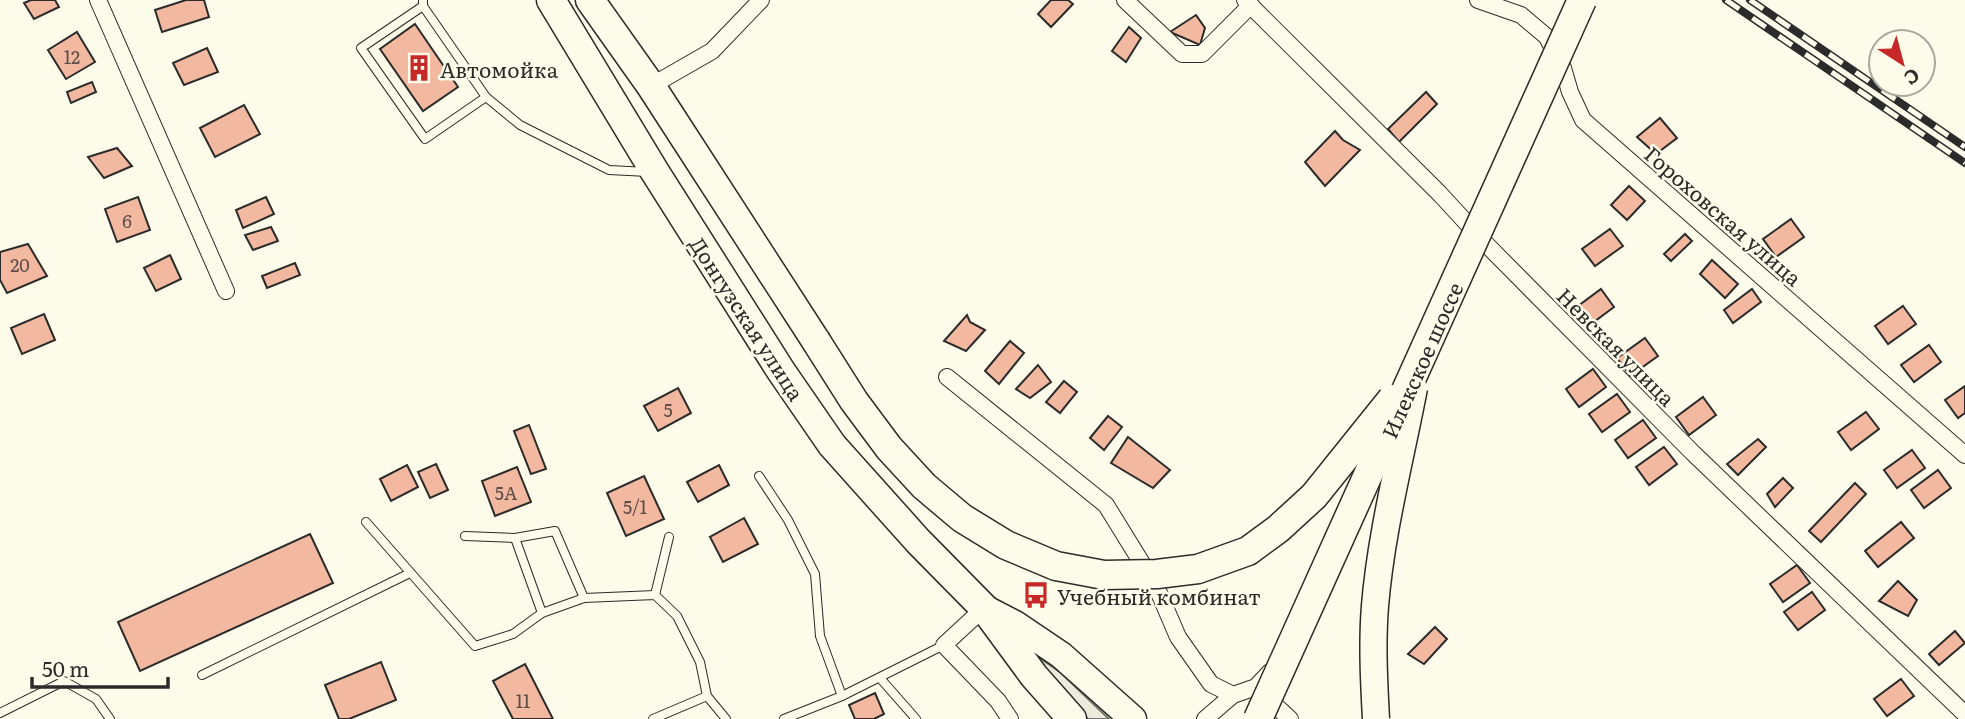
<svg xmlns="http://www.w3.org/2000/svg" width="1965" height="719" font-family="Literata,serif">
  <rect width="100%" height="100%" fill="#fdfbea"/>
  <polygon fill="#ecebdb" stroke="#74746e" stroke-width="2" points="1017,642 1061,673 1109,719 1088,719 1052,682"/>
  <g fill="#f2b8a0" stroke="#2b2b2b" stroke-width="2">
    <polygon points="31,0 55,0 59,7 34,19 24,3"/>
    <polygon points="186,0 204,0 209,17 162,32 155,10"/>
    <polygon points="1051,0 1068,0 1073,4 1051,27 1038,14"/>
    <polygon points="1196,15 1205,28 1200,45 1170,32"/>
    <polygon points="415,24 458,87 423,111 380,49"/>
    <polygon points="1129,27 1141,38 1126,62 1112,51"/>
    <polygon points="77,32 95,62 66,79 48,50"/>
    <polygon points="207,48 218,72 184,85 173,63"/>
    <polygon points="92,82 96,92 71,103 67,92"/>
    <polygon points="1426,92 1437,104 1399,142 1388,129"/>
    <polygon points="244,105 260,134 215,157 200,128"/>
    <polygon points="1660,118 1677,138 1656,154 1637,137"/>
    <polygon points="1335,131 1343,140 1360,150 1325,186 1305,162"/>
    <polygon points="117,148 132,166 104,178 88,157"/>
    <polygon points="1629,186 1645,201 1627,220 1611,205"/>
    <polygon points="138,197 150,230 117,242 105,209"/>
    <polygon points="266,197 274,214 243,228 236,210"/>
    <polygon points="1791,219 1804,237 1776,257 1763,239"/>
    <polygon points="271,227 278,241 253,250 245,235"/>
    <polygon points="1610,229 1623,246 1595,266 1582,249"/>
    <polygon points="1685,234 1692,241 1671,261 1664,254"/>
    <polygon points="28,244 47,276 7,293 0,280 0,252"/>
    <polygon points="170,255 181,279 156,291 144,268"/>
    <polygon points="1712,260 1738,284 1725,298 1700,274"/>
    <polygon points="295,263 300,275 267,288 262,276"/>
    <polygon points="1601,289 1614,307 1587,327 1574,309"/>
    <polygon points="1752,289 1761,302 1733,323 1724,310"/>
    <polygon points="1903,306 1916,324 1888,344 1875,326"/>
    <polygon points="44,314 55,340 22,354 11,328"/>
    <polygon points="967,315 970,322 985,330 966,351 944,341"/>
    <polygon points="1645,338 1658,356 1630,376 1617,358"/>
    <polygon points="1010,341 1024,353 999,384 985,371"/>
    <polygon points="1929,345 1941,362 1914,382 1901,365"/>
    <polygon points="1038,365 1051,382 1030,398 1016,389"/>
    <polygon points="1593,369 1606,387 1579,407 1566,389"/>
    <polygon points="1064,381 1077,392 1060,413 1046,402"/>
    <polygon points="1965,386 1965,413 1958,418 1945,400"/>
    <polygon points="678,388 691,413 658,431 644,406"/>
    <polygon points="1617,394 1630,412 1602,432 1589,414"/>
    <polygon points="1703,397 1716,415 1689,435 1676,417"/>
    <polygon points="1866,412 1879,429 1851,450 1838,432"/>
    <polygon points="1108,416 1122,427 1104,450 1090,438"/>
    <polygon points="1643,420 1656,438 1628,458 1615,440"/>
    <polygon points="529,425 546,469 531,474 514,431"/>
    <polygon points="1128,437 1170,470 1153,488 1111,463"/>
    <polygon points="1758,439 1766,447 1738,475 1727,464"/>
    <polygon points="1664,447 1677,464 1649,485 1636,467"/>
    <polygon points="1912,450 1925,468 1897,488 1884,470"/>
    <polygon points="436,464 448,490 430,498 418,472"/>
    <polygon points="407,465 418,487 391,501 380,479"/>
    <polygon points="719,465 729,485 698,502 687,482"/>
    <polygon points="517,467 531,502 495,516 482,481"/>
    <polygon points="1938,470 1951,488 1924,508 1911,490"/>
    <polygon points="644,476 664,519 626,536 607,493"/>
    <polygon points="1783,478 1793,488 1775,507 1767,494"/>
    <polygon points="1855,483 1866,494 1821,542 1809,531"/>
    <polygon points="744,518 758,544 723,562 710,537"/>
    <polygon points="1901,522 1914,538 1878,567 1865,551"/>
    <polygon points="310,534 333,583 140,671 118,622"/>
    <polygon points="1797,565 1810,583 1783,602 1770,584"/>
    <polygon points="1898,581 1917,600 1908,616 1879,601"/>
    <polygon points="1812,592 1825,610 1798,630 1784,612"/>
    <polygon points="1435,627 1447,639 1424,664 1408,654"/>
    <polygon points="1955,631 1965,643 1939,665 1929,654"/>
    <polygon points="381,662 396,700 349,719 339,719 325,685"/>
    <polygon points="525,664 553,719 513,719 493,681"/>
    <polygon points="1901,679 1914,696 1887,716 1874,699"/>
    <polygon points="875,693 884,714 874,719 855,719 849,705"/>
  </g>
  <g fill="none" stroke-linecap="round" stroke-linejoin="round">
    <defs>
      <g id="service">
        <polyline points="423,6 361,48 425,139 486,97 423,6 423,0"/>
        <polyline points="486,97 520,125 609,170 648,172"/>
        <polyline points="759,476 788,520 815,574 820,636 842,696"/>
        <polyline points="366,522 475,646 513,634 542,613 584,598 655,595 677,616 700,662 707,696 726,719"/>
        <polyline points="465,536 515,538 555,531 584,598"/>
        <polyline points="515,538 542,613"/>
        <polyline points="655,595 669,537"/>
        <polyline points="202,675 410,573"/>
        <polyline points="880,678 916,719"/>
        <polyline points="0,713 64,681 96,699 110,719"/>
        <polyline points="653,719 707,696"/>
        <polyline points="784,719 842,696 944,645"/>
      </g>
      <g id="minor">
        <polyline points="98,0 226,291"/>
        <polyline points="1125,0 1182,54 1202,54 1251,5"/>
        <polyline points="1245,0 1440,194 1485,243 1693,453 1965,714"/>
        <polyline points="1478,0 1521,15 1547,37 1563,68 1570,92 1583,120 1965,455"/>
        <polyline points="651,86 712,51 761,0"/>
        <polyline points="947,377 1106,505 1156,586 1178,637 1211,684 1233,695"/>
        <polyline points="984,608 944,645 998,701 1010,719"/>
        <polyline points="1263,694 1290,719"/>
        <polyline points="1205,719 1233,695 1256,687 1270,672"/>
      </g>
      <polyline id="primary" points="984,608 1015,624 1061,655 1133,719"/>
      <g id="trunk">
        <polyline points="551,0 655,172 781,371 832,445 918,541 984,608 1034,676 1072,719"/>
        <polyline points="590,0 651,86 816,341"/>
      </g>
    </defs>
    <use href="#service" stroke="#2b2b2b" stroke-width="10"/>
    <use href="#minor" stroke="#2b2b2b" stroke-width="18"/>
    <use href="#primary" stroke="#2b2b2b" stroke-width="29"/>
    <use href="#trunk" stroke="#2b2b2b" stroke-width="31"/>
    <use href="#service" stroke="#fdfbea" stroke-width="8"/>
    <use href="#minor" stroke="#fdfbea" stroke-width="16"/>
    <use href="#primary" stroke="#fdfbea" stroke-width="26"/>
    <use href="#trunk" stroke="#fdfbea" stroke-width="28"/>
    <defs>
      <g id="rail">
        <polyline points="1726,0 1965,163"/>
        <polyline points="1750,0 1965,147"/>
      </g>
    </defs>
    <use href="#rail" stroke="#2b2b2b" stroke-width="8"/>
    <use href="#rail" stroke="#fdfbea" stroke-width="5" stroke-dasharray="16" stroke-linecap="butt"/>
    <defs>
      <path id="primary-bridge" d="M1376,719C1374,682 1372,643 1375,606C1381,533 1400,461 1414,388"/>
      <g id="trunk-bridge">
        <polyline points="816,341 854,401 889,448 924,486 962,518 1006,545 1056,566 1104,575 1157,574 1198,569 1248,551 1278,529 1314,496 1392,399"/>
        <polyline points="1258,719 1582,0"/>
      </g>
    </defs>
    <use href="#primary-bridge" stroke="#2b2b2b" stroke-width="29" stroke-linecap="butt"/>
    <use href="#trunk-bridge" stroke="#2b2b2b" stroke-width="31" stroke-linecap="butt"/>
    <use href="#primary-bridge" stroke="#fdfbea" stroke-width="26"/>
    <use href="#trunk-bridge" stroke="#fdfbea" stroke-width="28"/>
  </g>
  <defs>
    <symbol id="building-bare" viewBox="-9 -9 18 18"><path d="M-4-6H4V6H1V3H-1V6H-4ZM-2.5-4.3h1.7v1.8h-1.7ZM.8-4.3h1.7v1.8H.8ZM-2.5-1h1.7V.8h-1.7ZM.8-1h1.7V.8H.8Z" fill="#c62828" stroke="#fdfbea" stroke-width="2.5" paint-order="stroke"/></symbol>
    <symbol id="bus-bare" viewBox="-9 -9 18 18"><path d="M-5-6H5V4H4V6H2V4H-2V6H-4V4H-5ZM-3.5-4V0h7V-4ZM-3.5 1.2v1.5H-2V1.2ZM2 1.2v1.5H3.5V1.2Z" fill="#c62828" stroke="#fdfbea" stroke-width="2.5" paint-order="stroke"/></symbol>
  </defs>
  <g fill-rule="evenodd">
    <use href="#building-bare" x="400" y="49" width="38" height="38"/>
    <use href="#bus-bare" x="1017" y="576" width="38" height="38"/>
  </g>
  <g text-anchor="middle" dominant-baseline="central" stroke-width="5" stroke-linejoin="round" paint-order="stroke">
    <g font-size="18" fill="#5d4e48">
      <text x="72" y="56">12</text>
      <text x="127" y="220">6</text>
      <text x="20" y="264">20</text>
      <text x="668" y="409">5</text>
      <text x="506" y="492">5А</text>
      <text x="635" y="506">5/1</text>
      <text x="523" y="700">11</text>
    </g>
    <g font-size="21" fill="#2b2b2b" stroke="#fdfbea" text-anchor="start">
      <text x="440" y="68">Автомойка</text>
      <text x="1057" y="595">Учебный комбинат</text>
    </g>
    <g font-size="21" fill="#2b2b2b" stroke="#fdfbea">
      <text transform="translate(1724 215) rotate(41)">Гороховская улица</text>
      <text transform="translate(748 318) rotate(57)">Донгузская улица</text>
      <text transform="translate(1617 346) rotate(45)">Невская улица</text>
      <text transform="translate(1421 360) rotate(-66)">Илекское шоссе</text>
    </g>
  </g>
  <g transform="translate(1902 63) rotate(144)"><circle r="33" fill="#fdfbea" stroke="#a9a89e" stroke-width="2"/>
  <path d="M0-5L12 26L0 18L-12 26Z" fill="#c62828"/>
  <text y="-10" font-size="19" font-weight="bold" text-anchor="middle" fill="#2b2b2b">С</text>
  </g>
  <path d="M32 677v10h136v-10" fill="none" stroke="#2b2b2b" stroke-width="3.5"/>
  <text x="42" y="677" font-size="21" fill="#2b2b2b" stroke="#fdfbea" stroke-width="5" paint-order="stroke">50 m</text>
</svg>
